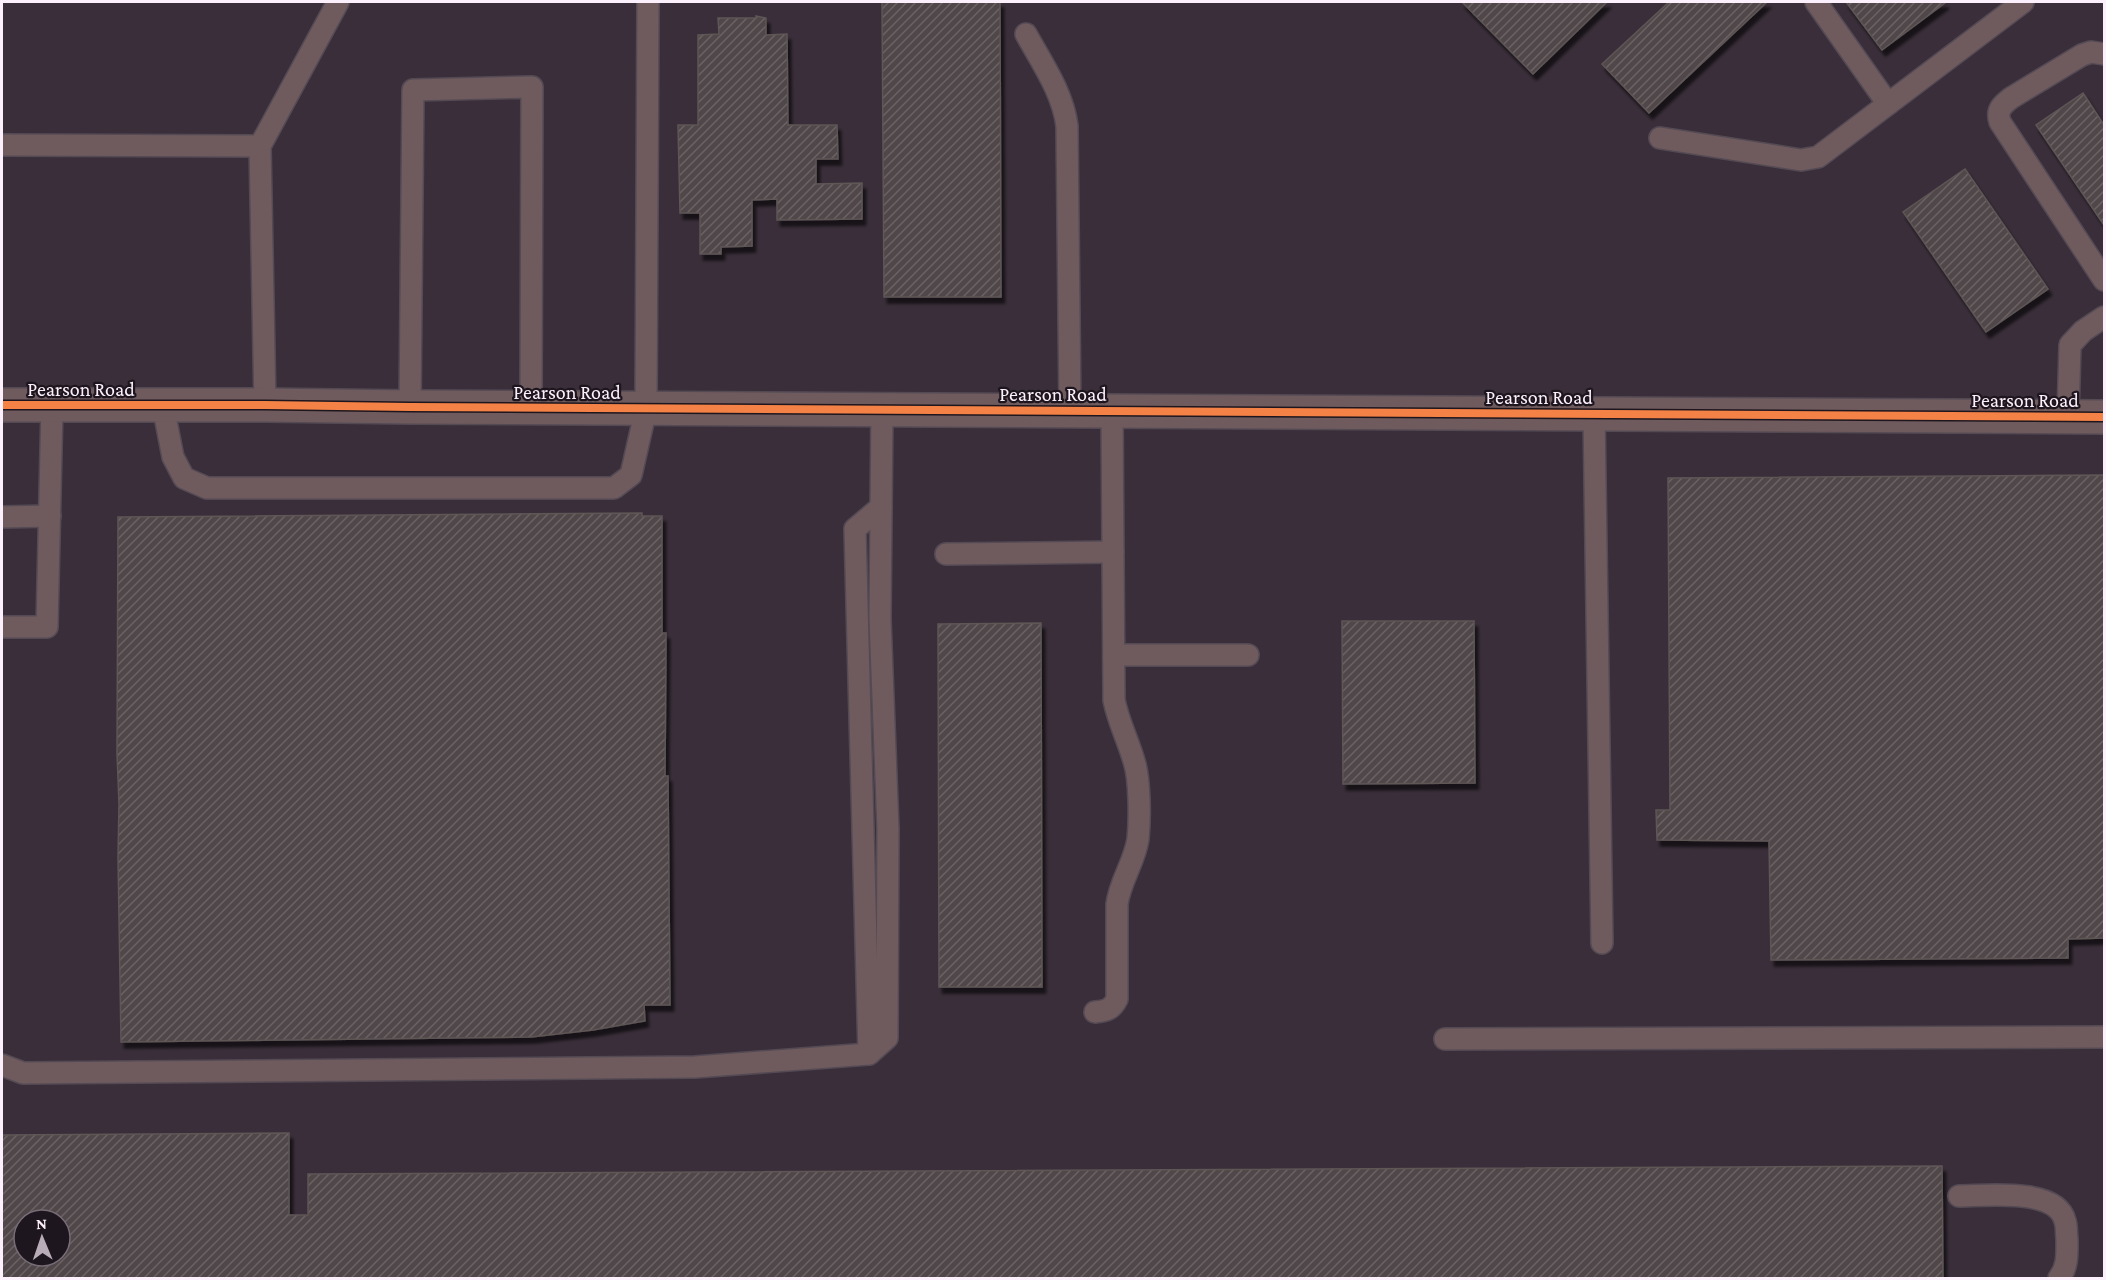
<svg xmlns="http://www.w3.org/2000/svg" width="2106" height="1280" font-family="'Crimson Pro',serif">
  <defs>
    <pattern id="building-hatch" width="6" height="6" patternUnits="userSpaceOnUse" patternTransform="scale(1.5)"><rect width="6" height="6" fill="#504748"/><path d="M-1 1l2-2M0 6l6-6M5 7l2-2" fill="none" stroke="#6a6263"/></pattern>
    <filter id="shadow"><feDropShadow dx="3.5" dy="6" stdDeviation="1.5" flood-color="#0009"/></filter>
  </defs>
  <rect width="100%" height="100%" fill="#392e39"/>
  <g fill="url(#building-hatch)" stroke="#5e5656" stroke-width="1.5" fill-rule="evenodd" filter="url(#shadow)">
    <polygon points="882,2 1000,2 1001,297 884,297"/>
    <polygon points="1462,2 1607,2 1533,74"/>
    <polygon points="1669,2 1767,2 1649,113 1602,64"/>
    <polygon points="1846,2 1944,2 1945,3 1882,50"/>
    <polygon points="756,16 766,18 766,35 787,34 788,125 837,125 838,159 816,159 816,184 862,183 862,219 777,220 777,199 752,200 752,246 721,247 721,254 700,254 700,213 680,213 678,125 698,125 698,35 719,34 718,18 756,18"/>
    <polygon points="2083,93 2104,125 2104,225 2036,125"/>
    <polygon points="1965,169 2048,289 1986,332 1903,212"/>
    <polygon points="2104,475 2104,938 2068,939 2068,958 1771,960 1769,841 1657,840 1656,810 1670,810 1668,478"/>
    <polygon points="642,513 642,516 662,516 662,633 666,633 666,645 665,776 668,776 670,1005 644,1005 645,1021 593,1030 531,1037 121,1042 118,857 119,804 117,753 118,517"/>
    <polygon points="1342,621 1474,621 1475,783 1343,784"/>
    <polygon points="1041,623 1042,987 939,987 938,624"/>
    <path d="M289,1133V1215H308V1174L1942,1166L1943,1278H2V1135ZM24,1220H60V1256H24Z"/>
  </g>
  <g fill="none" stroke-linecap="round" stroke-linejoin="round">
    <defs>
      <g id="lane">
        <polyline points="1816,2 1888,104"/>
        <path d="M1026,34C1042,63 1063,93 1067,126L1070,411"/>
        <path d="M2104,54L2091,52L2082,55L2011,98C2002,105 1996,110 2000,122L2104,280"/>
        <polyline points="1660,138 1801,160 1818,157 2023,2"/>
        <polyline points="2,145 260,146"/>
        <polyline points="265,405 260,146 338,2"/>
        <polyline points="163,406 173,457 184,478 207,488 614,488 631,475 646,409 648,2"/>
        <polyline points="410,407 413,90 532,87 531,408"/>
        <polyline points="1594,414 1602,943"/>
        <polyline points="2068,417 2070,345 2083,331 2104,317"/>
        <polyline points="2,517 50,516"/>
        <polyline points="946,554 1113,552"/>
        <polyline points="2,627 47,627 52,406"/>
        <polyline points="1114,655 1248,655"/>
        <path d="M1095,1012C1107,1011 1112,1009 1117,999V904C1120,881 1135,861 1138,839C1140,819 1140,779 1134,761C1128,740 1118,721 1114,700L1112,411"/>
        <polyline points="1445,1039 2104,1037"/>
        <polyline points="869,1054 855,529 881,507"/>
        <polyline points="2,1065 23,1073 695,1067 869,1054 887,1038 888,829 880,619 882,410"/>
        <path d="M1959,1196C1985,1196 2057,1187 2065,1221C2067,1226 2066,1233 2067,1239C2067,1254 2068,1267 2059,1278"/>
      </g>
      <polyline id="street" points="2,405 265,405 410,407 2104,417"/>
    </defs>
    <use href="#lane" stroke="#544a54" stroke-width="24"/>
    <use href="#street" stroke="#544a54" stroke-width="36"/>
    <use href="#lane" stroke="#6f5b5e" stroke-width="21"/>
    <use href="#street" stroke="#6f5b5e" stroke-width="33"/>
    <defs>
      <polyline id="cycleway" points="2,405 265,405 410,407 2104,417"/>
    </defs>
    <use href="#cycleway" stroke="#1e161e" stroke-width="11"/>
    <use href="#cycleway" stroke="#f48246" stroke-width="8"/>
  </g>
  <g text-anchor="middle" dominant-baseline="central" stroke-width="4.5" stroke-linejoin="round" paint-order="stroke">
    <g font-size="20" fill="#fdf0fd" stroke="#1e161e">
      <text x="81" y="389">Pearson Road</text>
      <text x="567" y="392">Pearson Road</text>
      <text x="1053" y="394">Pearson Road</text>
      <text x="1539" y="397">Pearson Road</text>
      <text x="2025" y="400">Pearson Road</text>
    </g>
  </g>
  <rect width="2106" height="1280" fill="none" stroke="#fdf0fd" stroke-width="6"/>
  <g transform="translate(42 1238) rotate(358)"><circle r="28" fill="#1e161e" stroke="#776d77" stroke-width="1.5"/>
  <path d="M0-4.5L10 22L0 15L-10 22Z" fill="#b8acb8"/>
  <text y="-9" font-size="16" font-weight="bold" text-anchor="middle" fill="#fdf0fd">N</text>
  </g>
</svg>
